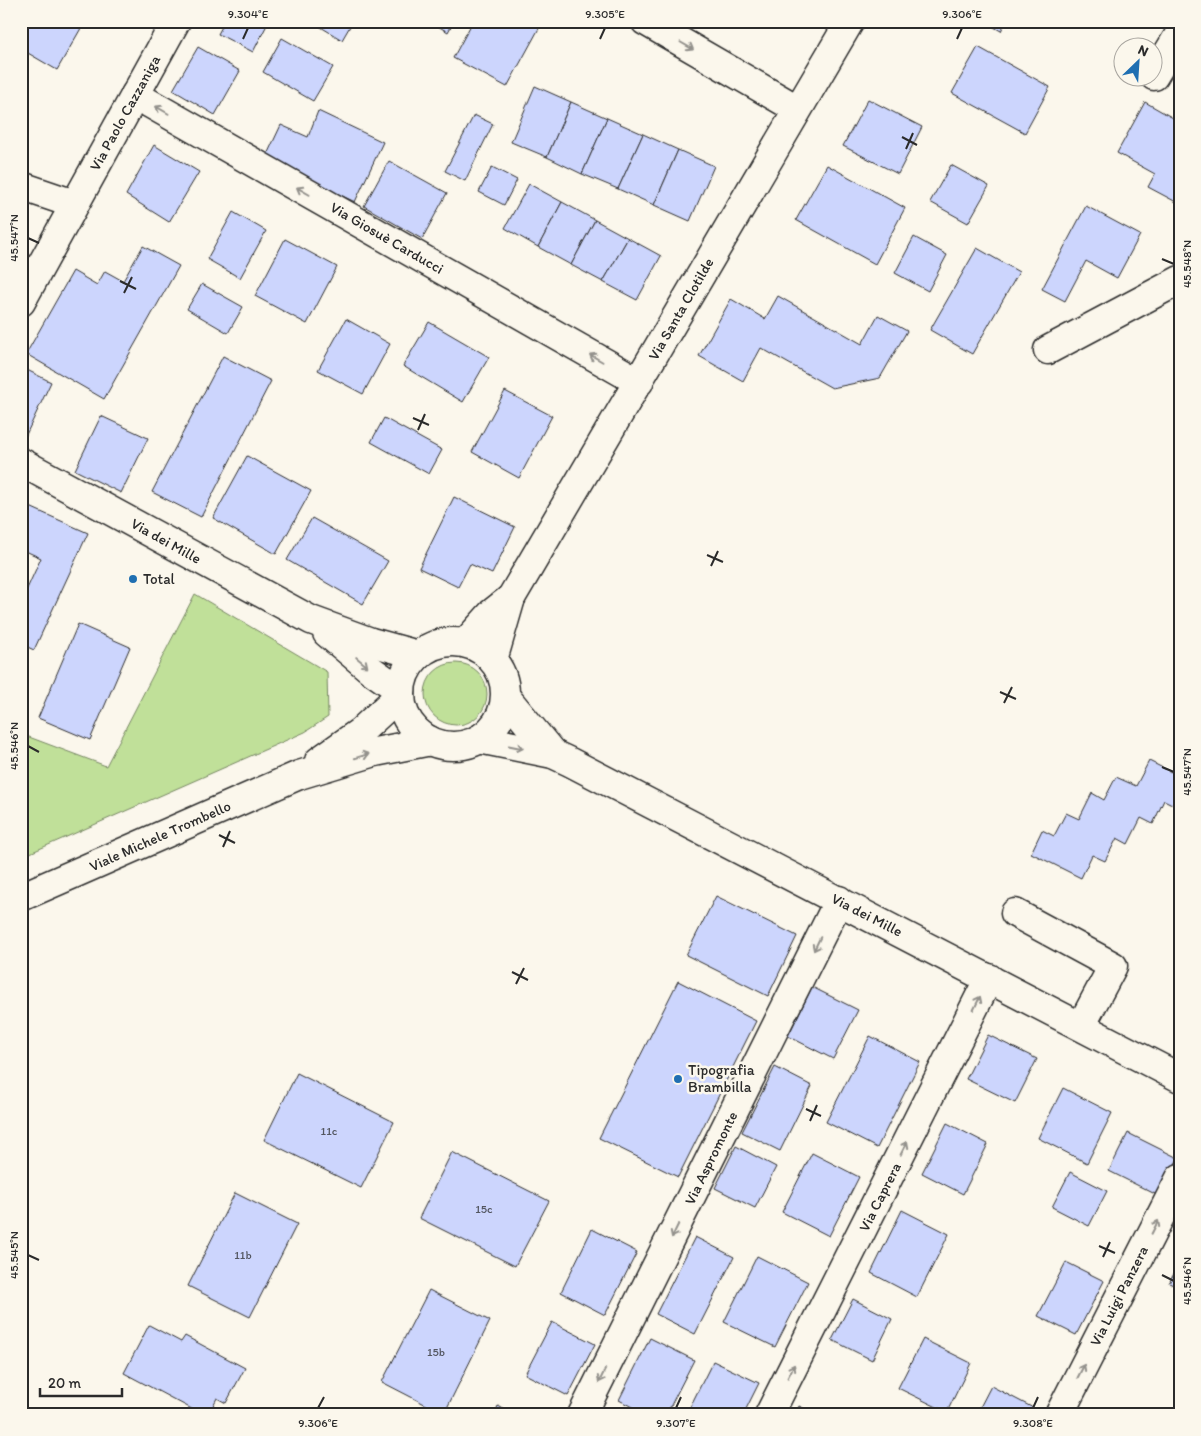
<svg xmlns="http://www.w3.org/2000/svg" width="1201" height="1436" font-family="Itim,sans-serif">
  <rect width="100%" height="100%" fill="#fbf7ec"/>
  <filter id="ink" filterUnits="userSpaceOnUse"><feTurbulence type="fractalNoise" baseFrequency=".02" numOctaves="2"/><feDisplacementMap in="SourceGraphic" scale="10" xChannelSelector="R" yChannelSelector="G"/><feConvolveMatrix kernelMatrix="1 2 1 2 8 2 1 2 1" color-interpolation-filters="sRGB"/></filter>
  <g filter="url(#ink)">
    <g fill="#c0e099" stroke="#768662">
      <polygon points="195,594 327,672 328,717 305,732 21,857 21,734 106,766"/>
      <circle cx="456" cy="694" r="31"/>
    </g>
    <g fill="#ccd5fd" stroke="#2b2b2b">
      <polygon points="21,21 80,21 84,23 57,70 21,49"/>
      <polygon points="225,21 269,21 253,52 218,34"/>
      <polygon points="311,21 353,21 342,40"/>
      <polygon points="429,21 454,21 448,32"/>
      <polygon points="473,21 543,21 507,87 453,58"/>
      <polygon points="983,21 1006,21 1001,31"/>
      <polygon points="282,38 333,67 313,101 263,72"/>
      <polygon points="198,47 240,71 215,115 173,90"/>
      <polygon points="978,47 1050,87 1025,133 952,93"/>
      <polygon points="535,86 571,102 547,157 511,142"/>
      <polygon points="868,99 922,127 898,174 843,146"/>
      <polygon points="571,102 607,118 582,174 547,157"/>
      <polygon points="1145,102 1180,122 1180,204 1148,187 1155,174 1117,153"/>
      <polygon points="318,111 383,142 355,202 265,159 281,125 308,137"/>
      <polygon points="474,115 493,124 465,181 445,171"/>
      <polygon points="607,118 643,134 618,189 582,174"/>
      <polygon points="643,134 678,150 654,205 618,189"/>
      <polygon points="154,145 199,172 169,222 126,195"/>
      <polygon points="678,150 714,166 690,221 654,205"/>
      <polygon points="389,161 447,193 422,239 364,206"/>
      <polygon points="827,165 905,208 875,264 796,220"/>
      <polygon points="951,165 989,186 968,223 930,202"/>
      <polygon points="492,167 517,180 504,205 479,192"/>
      <polygon points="529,184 562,202 538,247 505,228"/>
      <polygon points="562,202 595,220 571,265 538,247"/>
      <polygon points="1086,206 1140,235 1117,278 1086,261 1065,301 1042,289"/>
      <polygon points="233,212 266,231 240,278 207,259"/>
      <polygon points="595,220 628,238 603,282 571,265"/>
      <polygon points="914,237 947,255 928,291 895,273"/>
      <polygon points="628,238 661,256 637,300 603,282"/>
      <polygon points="285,239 337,267 307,324 255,296"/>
      <polygon points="143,246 179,266 104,399 26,354 73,271 97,285 105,271 123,281"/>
      <polygon points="977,248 1019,272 972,354 930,330"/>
      <polygon points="202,284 243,307 228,333 187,309"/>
      <polygon points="778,296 862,344 878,315 907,331 880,378 832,388 761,348 743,381 699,356 731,299 765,319"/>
      <polygon points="346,319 390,344 363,394 318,370"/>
      <polygon points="429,322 489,357 463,402 403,366"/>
      <polygon points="223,356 271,381 201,517 152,492"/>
      <polygon points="21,367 51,382 24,439 21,437"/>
      <polygon points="505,391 552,416 519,478 472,452"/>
      <polygon points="101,416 148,438 121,493 75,470"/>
      <polygon points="384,418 442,450 429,474 371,442"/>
      <polygon points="247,456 311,491 276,554 213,518"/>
      <polygon points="454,497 515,527 492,574 470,564 458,587 419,568"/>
      <polygon points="21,503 88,533 34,650 21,644 21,602 41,558 21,549"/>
      <polygon points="312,518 388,561 363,604 287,560"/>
      <polygon points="78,624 130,647 90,740 38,718"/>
      <polygon points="1180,754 1180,808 1164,800 1153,824 1141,818 1128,844 1117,838 1105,861 1092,855 1081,878 1031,853 1042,830 1054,836 1066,813 1079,819 1092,793 1104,800 1116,777 1136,786 1149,761 1171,772"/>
      <polygon points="716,896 797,936 768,996 686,955"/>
      <polygon points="678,981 756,1021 678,1177 599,1138"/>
      <polygon points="812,987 858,1010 833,1059 788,1036"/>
      <polygon points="988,1035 1037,1059 1015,1103 966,1079"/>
      <polygon points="870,1036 920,1062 877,1148 826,1122"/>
      <polygon points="775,1067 812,1086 780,1151 742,1132"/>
      <polygon points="297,1073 394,1122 361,1188 264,1140"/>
      <polygon points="1063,1088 1112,1113 1087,1163 1038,1138"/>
      <polygon points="947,1123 988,1144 963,1194 922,1173"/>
      <polygon points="1128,1133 1178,1158 1159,1196 1109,1171"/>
      <polygon points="736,1146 776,1167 755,1208 715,1188"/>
      <polygon points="452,1152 549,1201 515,1266 419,1218"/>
      <polygon points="812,1153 859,1177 829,1236 782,1212"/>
      <polygon points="1070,1172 1107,1191 1089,1226 1052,1207"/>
      <polygon points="235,1193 297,1224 250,1317 188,1286"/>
      <polygon points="902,1210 949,1234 917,1297 871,1273"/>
      <polygon points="592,1229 637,1252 605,1315 561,1292"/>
      <polygon points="695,1237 734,1257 695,1334 656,1314"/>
      <polygon points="757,1256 808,1282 775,1347 724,1322"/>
      <polygon points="1066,1262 1104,1281 1076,1335 1038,1316"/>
      <polygon points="1180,1262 1180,1288 1169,1283"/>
      <polygon points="429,1290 490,1321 444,1414 382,1382"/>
      <polygon points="853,1299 892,1319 872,1360 832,1340"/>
      <polygon points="552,1322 595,1344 568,1396 525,1374"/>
      <polygon points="149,1325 181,1342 185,1336 245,1368 226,1403 217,1398 208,1415 203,1415 124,1373"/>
      <polygon points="650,1338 694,1360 666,1415 647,1415 619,1400"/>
      <polygon points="923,1339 971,1363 947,1412 898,1388"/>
      <polygon points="713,1361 759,1383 743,1415 686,1415"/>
      <polygon points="991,1386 1043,1413 1042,1415 976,1415"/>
      <polygon points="498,1406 515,1415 494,1415"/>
      <polygon points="799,1406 817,1415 795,1415"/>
    </g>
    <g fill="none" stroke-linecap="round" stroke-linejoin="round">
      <defs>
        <g id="minor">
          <polyline points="645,21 797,109"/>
          <polyline points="1154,76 1180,33"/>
          <polyline points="135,95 639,382"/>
          <polyline points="21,186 74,204"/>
          <polyline points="21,302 176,21"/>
          <polyline points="1048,350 1180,280"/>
          <polyline points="466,642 492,613 511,598"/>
          <polyline points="493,660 511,598 850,21"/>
          <polyline points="319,761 360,732 401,694"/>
          <polyline points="21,897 299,775 375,752 431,741"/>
          <polyline points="1015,913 1113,966 1081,1026"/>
          <polyline points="582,1415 839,900"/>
          <polyline points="769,1415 989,978"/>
          <polyline points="1059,1415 1180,1178"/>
        </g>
        <g id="major">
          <polyline points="21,462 311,620 371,642 418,655"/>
          <polyline points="327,633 371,670 401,691"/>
          <circle cx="453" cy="694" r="52"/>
          <polyline points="506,697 553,754"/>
          <polyline points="479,739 553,754 570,762 1180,1078"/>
        </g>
      </defs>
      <use href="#minor" stroke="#2b2b2b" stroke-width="31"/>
      <use href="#major" stroke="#2b2b2b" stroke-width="31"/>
      <use href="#minor" stroke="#fbf7ec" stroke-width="28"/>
      <use href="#major" stroke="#fbf7ec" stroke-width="28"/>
    </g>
    <defs><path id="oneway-shaft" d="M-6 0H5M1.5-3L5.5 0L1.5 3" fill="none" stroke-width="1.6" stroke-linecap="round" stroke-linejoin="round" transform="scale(1.25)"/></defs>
    <g stroke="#93918c">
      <use href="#oneway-shaft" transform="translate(687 46) rotate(30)"/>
      <use href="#oneway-shaft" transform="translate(162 110) rotate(-150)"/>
      <use href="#oneway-shaft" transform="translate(303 191) rotate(-150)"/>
      <use href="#oneway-shaft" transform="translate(596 358) rotate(-150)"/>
      <use href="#oneway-shaft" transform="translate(362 662) rotate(40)"/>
      <use href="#oneway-shaft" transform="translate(516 747) rotate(12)"/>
      <use href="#oneway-shaft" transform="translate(362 756) rotate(-17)"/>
      <use href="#oneway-shaft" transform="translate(817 944) rotate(116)"/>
      <use href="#oneway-shaft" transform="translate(977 1003) rotate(-64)"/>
      <use href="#oneway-shaft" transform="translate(904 1148) rotate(-63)"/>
      <use href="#oneway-shaft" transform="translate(1155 1227) rotate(-63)"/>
      <use href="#oneway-shaft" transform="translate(675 1231) rotate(116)"/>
      <use href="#oneway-shaft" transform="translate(791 1371) rotate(-63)"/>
      <use href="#oneway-shaft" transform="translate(1081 1371) rotate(-63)"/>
      <use href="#oneway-shaft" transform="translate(602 1376) rotate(116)"/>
    </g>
  </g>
  <path fill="none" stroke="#2b2b2b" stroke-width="2" d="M243,39L248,28M600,39L605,28M957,39L962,28M902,137L917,145M906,149L913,133M28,238L39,243M1162,259L1174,264M120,281L136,289M124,293L132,277M413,418L429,425M418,430L425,414M707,555L723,562M711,566L718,551M1000,692L1016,699M1004,703L1012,687M28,746L39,752M1162,767L1174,772M219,835L235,843M223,847L230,831M512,972L528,980M516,984L524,968M806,1109L821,1116M810,1121L817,1105M1099,1246L1115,1253M28,1255L39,1260M1103,1257L1110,1242M1162,1275L1174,1281M318,1408L324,1397M676,1408L681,1397M1033,1408L1038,1397"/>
  <g fill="#1f6fb2" stroke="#fbf7ec" stroke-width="2">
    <circle cx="133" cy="579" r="5"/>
    <circle cx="678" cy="1079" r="5"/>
  </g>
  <g text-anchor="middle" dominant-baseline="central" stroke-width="5" stroke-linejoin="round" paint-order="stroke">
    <g font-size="12" fill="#535660">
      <text x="329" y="1131">11c</text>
      <text x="484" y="1209">15c</text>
      <text x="243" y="1255">11b</text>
      <text x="436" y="1352">15b</text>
    </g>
    <g font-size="15" fill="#2b2b2b" stroke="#fbf7ec">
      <text transform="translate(125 113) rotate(-61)">Via Paolo Cazzaniga</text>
      <text transform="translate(387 238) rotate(30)">Via Giosuè Carducci</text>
      <text transform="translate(681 309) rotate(-60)">Via Santa Clotilde</text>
      <text transform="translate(166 541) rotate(29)">Via dei Mille</text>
      <text transform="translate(160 836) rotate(-24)">Viale Michele Trombello</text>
      <text transform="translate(867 915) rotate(27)">Via dei Mille</text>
      <text transform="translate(711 1158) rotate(-64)">Via Aspromonte</text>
      <text transform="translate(880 1197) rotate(-63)">Via Caprera</text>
      <text transform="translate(1119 1296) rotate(-63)">Via Luigi Panzera</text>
    </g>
    <g font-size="15" fill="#2b2b2b" stroke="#fbf7ec" text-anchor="start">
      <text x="143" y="579">Total</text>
      <text x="688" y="1070">Tipografia<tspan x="688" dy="17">Brambilla</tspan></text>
    </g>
  </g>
  <rect width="1201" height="1436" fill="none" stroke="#fbf7ec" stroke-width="55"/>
  <g transform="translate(1138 62) rotate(25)"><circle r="24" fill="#fbf7ec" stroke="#a8a59f"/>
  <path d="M0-4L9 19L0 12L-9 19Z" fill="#1f6fb2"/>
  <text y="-8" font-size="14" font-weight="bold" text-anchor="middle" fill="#2b2b2b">N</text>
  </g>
  <path d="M40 1388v8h82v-8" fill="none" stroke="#2b2b2b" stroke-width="2.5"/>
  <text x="48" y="1388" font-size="15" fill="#2b2b2b" stroke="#fbf7ec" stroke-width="4" paint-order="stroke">20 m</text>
  <rect x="28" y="28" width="1146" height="1380" fill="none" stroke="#2b2b2b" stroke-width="2"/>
  <g font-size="12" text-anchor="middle" fill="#2b2b2b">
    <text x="248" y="18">9.304°E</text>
    <text x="605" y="18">9.305°E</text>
    <text x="962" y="18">9.306°E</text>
    <text transform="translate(14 238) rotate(-90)" y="4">45.547°N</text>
    <text transform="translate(1187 264) rotate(-90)" y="4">45.548°N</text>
    <text transform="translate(14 746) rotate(-90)" y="4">45.546°N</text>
    <text transform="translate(1187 772) rotate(-90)" y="4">45.547°N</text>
    <text transform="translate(14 1255) rotate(-90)" y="4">45.545°N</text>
    <text transform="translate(1187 1281) rotate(-90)" y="4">45.546°N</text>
    <text x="318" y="1427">9.306°E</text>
    <text x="676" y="1427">9.307°E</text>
    <text x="1033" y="1427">9.308°E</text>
  </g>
</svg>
